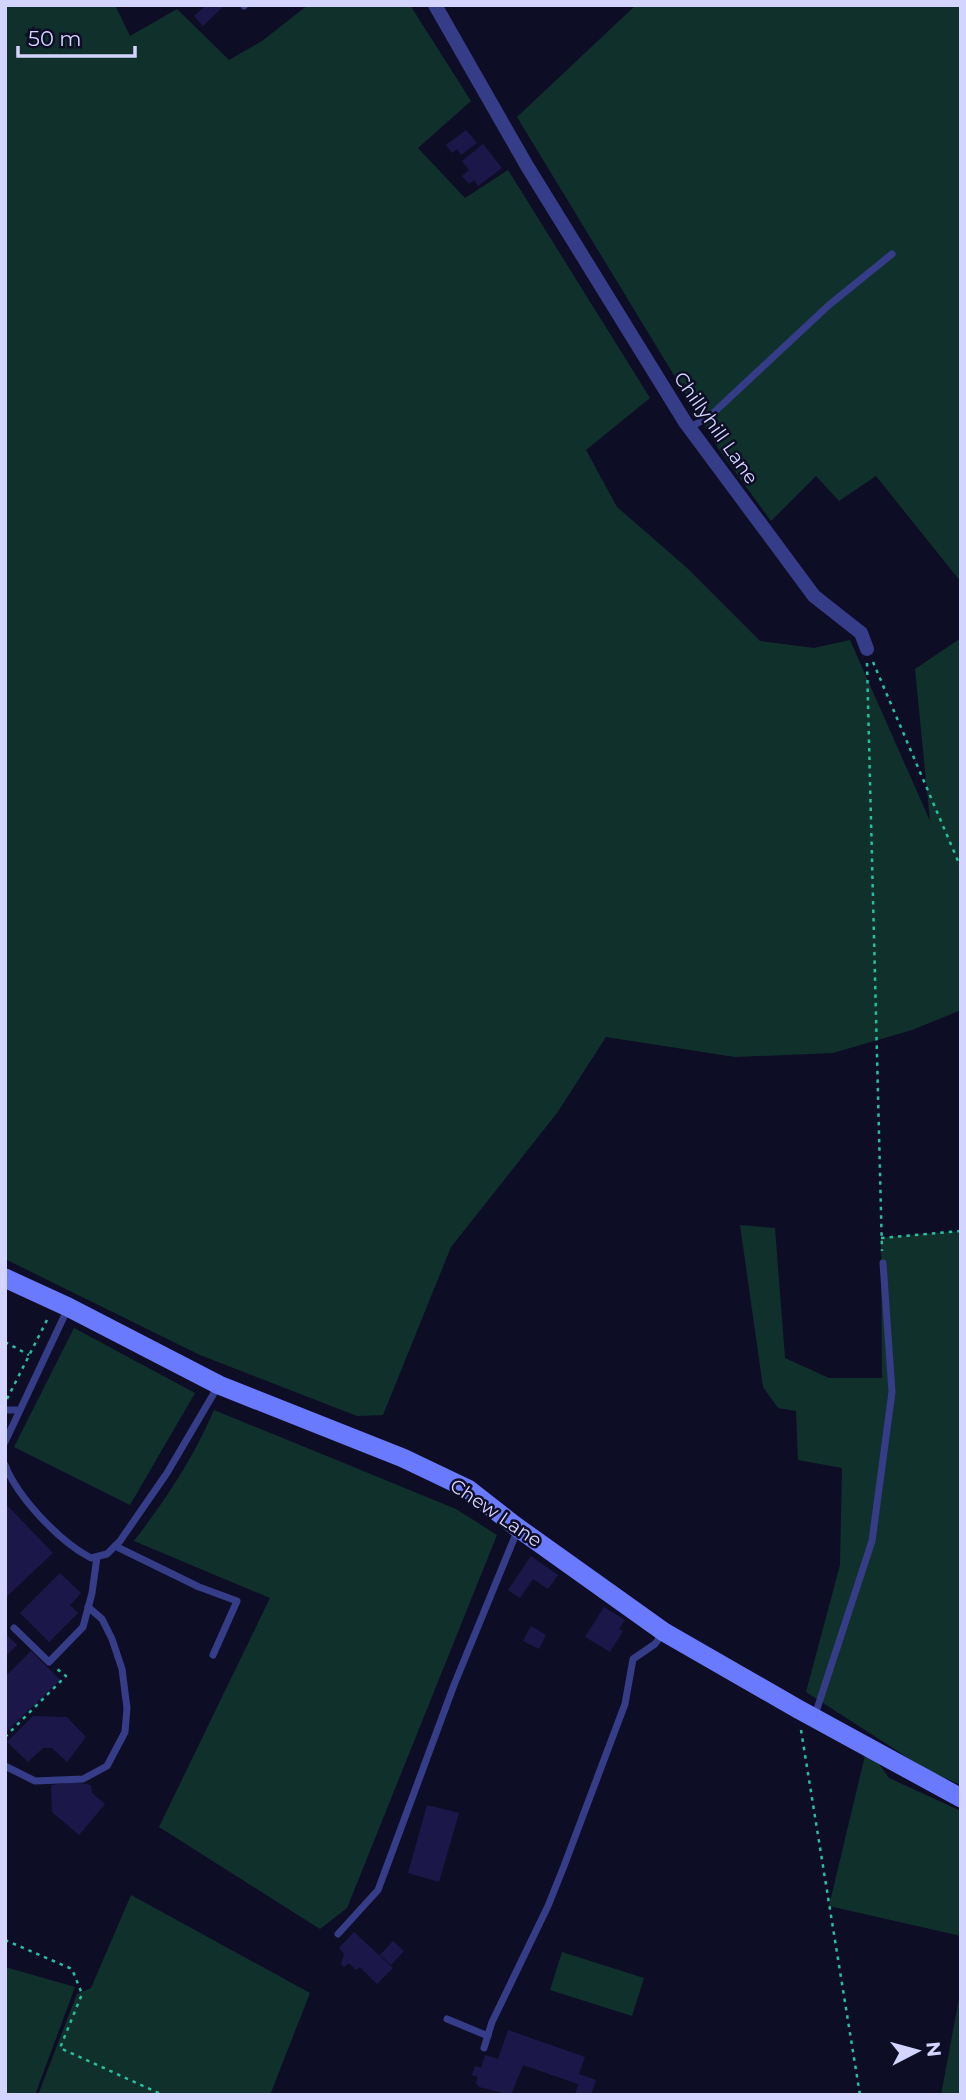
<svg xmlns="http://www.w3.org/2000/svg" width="966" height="2100" font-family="Montserrat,sans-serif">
  <rect width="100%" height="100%" fill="#0e0d26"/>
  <g fill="#10312b">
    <polygon points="5,5 115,5 130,36 177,9 229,60 262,41 308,5 410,5 471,101 418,148 465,198 508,170 650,398 586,450 617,507 686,567 760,641 814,648 850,640 930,821 915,669 961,638 961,1010 912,1030 833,1053 735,1057 606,1037 557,1113 451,1247 383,1415 357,1416 200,1355 5,1259"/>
    <polygon points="636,5 961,5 961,582 876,476 839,501 816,476 771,521 720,451 517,117"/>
    <polygon points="740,1225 775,1228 785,1358 829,1378 882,1378 881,1238 961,1231 961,1785 927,1770 806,1692 840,1565 842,1468 798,1460 796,1411 778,1408 763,1387"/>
    <polygon points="74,1328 195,1393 130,1505 14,1447"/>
    <path d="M214,1410L456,1509L497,1535L347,1908L320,1929L159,1827L270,1598L134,1541C166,1499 193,1459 214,1410Z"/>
    <polygon points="867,1747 889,1778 961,1811 961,1936 829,1906"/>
    <polygon points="131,1895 310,1993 270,2095 38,2095 77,1994 91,1988"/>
    <polygon points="562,1952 644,1978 632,2016 550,1990"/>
    <polygon points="5,1967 75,1987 35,2095 5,2095"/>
    <polygon points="961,1988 961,2095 941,2095"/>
  </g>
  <g fill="#1b1849">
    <polygon points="206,5 225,5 203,26 194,16"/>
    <polygon points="466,130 477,143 461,155 457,149 452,153 446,145"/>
    <polygon points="483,144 502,168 478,186 474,180 469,184 462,176 469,170 462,161"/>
    <polygon points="5,1503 53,1553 5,1598"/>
    <polygon points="531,1556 558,1575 548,1589 533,1579 520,1598 508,1590"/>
    <polygon points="60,1573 81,1593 70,1605 78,1613 49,1642 20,1613"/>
    <polygon points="604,1607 625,1620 619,1629 623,1631 610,1652 585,1637"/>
    <polygon points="531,1626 546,1635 539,1649 523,1641"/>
    <polygon points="5,1633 17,1645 5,1657"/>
    <polygon points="31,1651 60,1680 5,1733 5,1671 8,1674"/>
    <polygon points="33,1716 67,1717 86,1737 67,1762 52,1748 43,1748 28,1762 7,1742"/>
    <polygon points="75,1782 91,1785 92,1793 105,1804 79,1835 52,1812 51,1785"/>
    <polygon points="427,1805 459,1813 439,1882 408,1873"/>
    <polygon points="354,1932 393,1968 377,1984 360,1967 356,1970 349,1963 344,1967 341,1964 344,1954 339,1948"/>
    <polygon points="393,1941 404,1951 391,1965 380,1955"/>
    <polygon points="508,2030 585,2057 579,2074 596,2080 591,2095 575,2095 578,2084 523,2065 511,2095 479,2087 476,2083 478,2077 472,2075 475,2066 481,2068 485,2055 498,2059"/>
  </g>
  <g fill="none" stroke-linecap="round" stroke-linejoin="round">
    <g stroke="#27bfa1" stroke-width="2.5" stroke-dasharray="3.5 5" stroke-linecap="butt">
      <polyline points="873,662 961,868"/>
      <polyline points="867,663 882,1251"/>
      <polyline points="881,1238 961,1231"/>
      <polyline points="5,1342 29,1355"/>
      <polyline points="7,1399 48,1318"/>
      <polyline points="801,1730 860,2095"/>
      <polyline points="5,1737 66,1676 57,1669"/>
      <polyline points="5,1940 72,1969 82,1994 60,2048 163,2095"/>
    </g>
    <g stroke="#353d89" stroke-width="7">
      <polyline points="244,6 245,5"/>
      <polyline points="689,428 710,416 829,305 892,254"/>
      <polyline points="5,1410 19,1410"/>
      <polyline points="5,1442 68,1308"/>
      <path d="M5,1465C18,1498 60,1542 91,1558L107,1554L120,1541L167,1473L217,1388"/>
      <polyline points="115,1546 199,1587 237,1601 213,1655"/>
      <polyline points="14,1628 49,1662 83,1627 92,1593 97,1557"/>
      <polyline points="814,1718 872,1541 892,1392 883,1263"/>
      <polyline points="5,1766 35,1781 83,1779 107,1766 125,1732 127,1708 122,1669 112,1639 102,1619 88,1607"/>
      <polyline points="338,1934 378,1890 454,1685 518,1529"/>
      <polyline points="447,2019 488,2036"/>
      <polyline points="484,2048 492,2022 548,1906 564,1866 625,1704 633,1659 655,1644 663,1633"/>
    </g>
    <polyline stroke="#353d89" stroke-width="14" points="435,5 527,166 685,422 814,596 861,633 867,649"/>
    <polyline stroke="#6a7aff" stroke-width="19" points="5,1278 68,1307 219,1385 403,1458 468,1489 514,1525 664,1632 798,1709 961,1798"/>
  </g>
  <g text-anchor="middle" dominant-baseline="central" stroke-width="5" stroke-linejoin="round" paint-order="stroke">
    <g font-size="19" fill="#d3d4ff" stroke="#0e0d26">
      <text transform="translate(716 428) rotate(55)">Chillyhill Lane</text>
      <text transform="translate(496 1513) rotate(34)">Chew Lane</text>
    </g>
  </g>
  <rect width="966" height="2100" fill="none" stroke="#d3d4ff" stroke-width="14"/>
  <g transform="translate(917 2051) rotate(84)" stroke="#0e0d26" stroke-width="5" paint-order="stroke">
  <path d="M0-5L12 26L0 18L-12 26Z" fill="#d3d4ff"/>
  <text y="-10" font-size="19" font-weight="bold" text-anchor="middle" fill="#d3d4ff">N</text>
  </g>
  <path d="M18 46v10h117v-10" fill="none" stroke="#d3d4ff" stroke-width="3.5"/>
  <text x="28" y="46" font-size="21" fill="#d3d4ff" stroke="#0e0d26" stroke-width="5" paint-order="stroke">50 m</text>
</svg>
